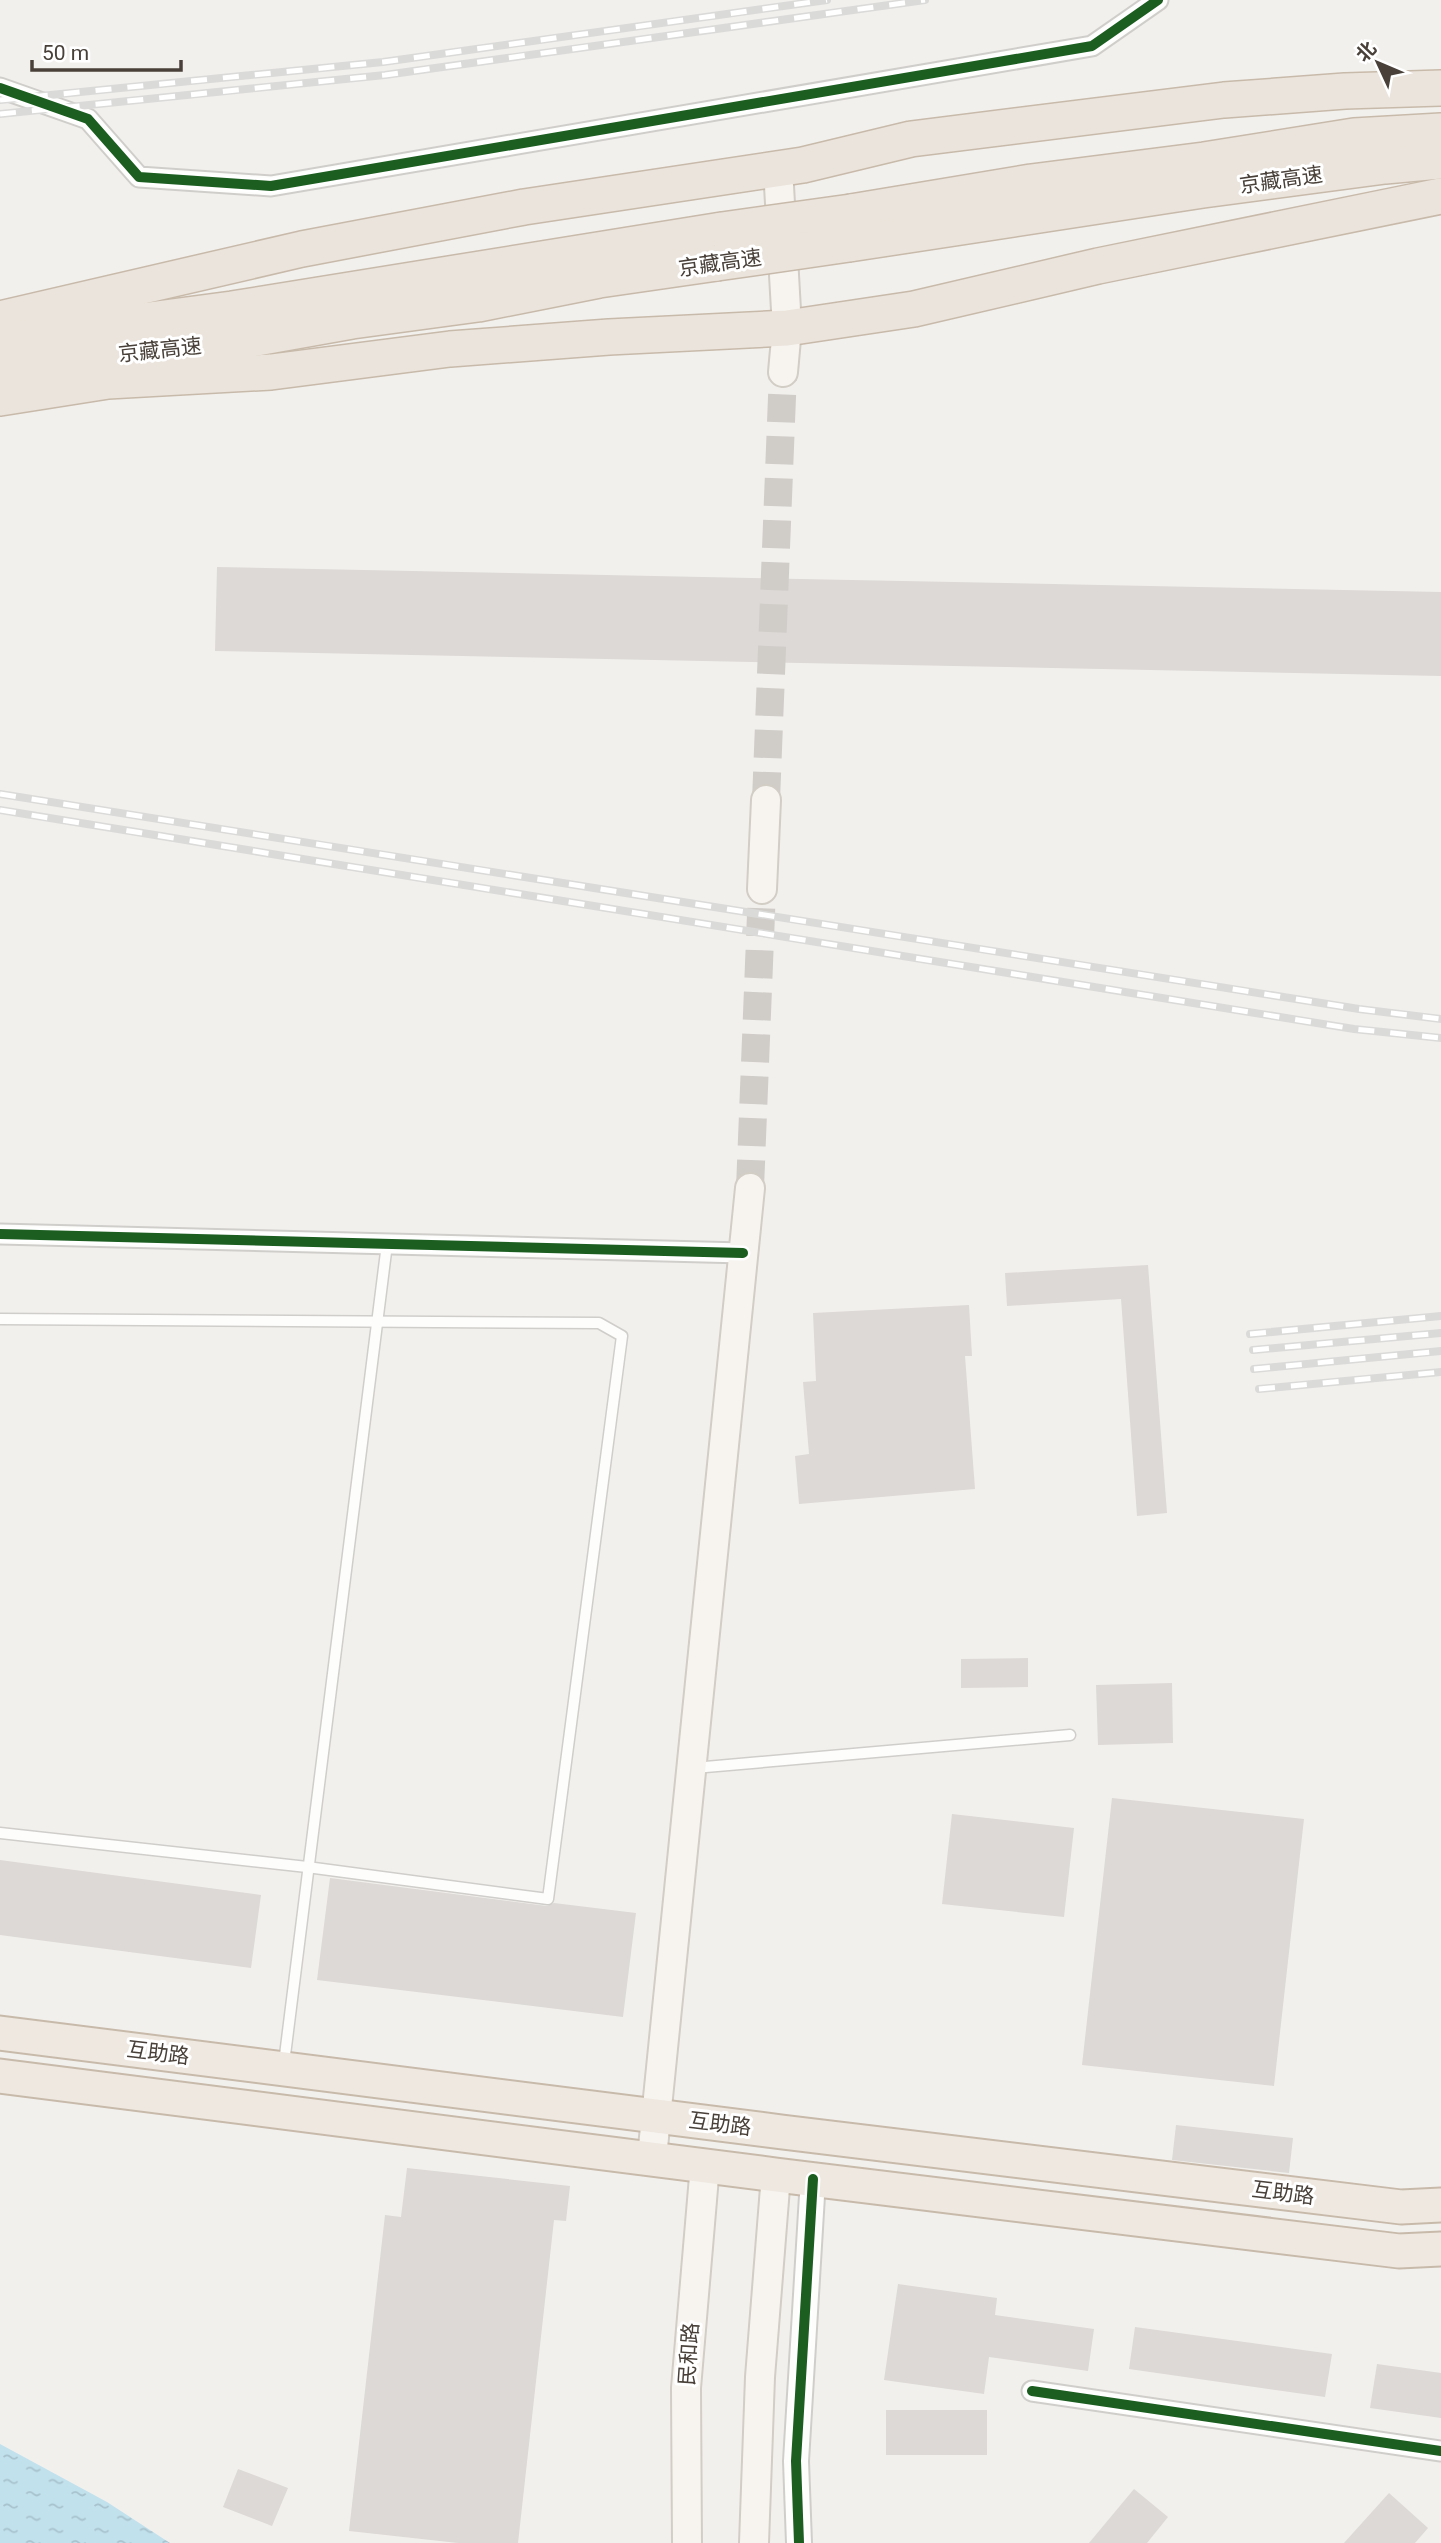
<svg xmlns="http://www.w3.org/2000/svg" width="1441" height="2543" font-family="Roboto,'Noto Sans SC',sans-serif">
  <defs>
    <pattern id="water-ripples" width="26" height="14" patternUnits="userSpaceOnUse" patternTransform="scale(1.75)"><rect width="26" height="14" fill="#c1e1ed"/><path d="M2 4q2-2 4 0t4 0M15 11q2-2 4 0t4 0" fill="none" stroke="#a7c2cc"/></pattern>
  </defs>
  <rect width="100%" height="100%" fill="#f2f0ed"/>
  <polygon fill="url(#water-ripples)" points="0,2444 107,2502 170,2543 0,2543"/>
  <g fill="#dcd9d6">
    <polygon points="217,567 1441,592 1441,676 215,651"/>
    <polygon points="1148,1265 1167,1513 1137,1516 1121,1299 1007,1306 1005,1273"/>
    <polygon points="969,1305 972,1356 965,1356 975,1489 799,1504 795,1456 809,1454 803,1382 816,1381 813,1313"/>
    <polygon points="1028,1658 1028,1687 961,1688 961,1659"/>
    <polygon points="1172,1683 1173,1743 1098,1745 1096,1685"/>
    <polygon points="1112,1798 1304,1819 1274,2086 1082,2065"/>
    <polygon points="952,1814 1074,1828 1064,1917 942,1904"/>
    <polygon points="0,1860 261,1895 251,1968 0,1935"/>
    <polygon points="330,1878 547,1906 554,1903 636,1913 623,2017 317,1980"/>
    <polygon points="1176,2125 1293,2138 1289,2173 1172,2160"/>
    <polygon points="407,2168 570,2186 566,2221 554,2220 518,2543 458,2543 349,2531 385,2215 401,2217"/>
    <polygon points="898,2284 997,2298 995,2315 1094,2329 1088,2371 989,2357 984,2394 884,2380"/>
    <polygon points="1135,2327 1332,2354 1325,2397 1129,2369"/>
    <polygon points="1377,2364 1441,2373 1441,2418 1370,2408"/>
    <rect x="886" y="2410" width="101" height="45"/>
    <polygon points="238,2469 288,2488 272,2526 223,2507"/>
    <polygon points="1134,2489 1168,2517 1147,2543 1089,2543"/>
    <polygon points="1389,2493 1428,2528 1415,2543 1344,2543"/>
  </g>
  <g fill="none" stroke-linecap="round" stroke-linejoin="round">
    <g stroke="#d0cdc9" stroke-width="28" stroke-dasharray="28 14" stroke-linecap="butt">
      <polyline points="766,800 783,372"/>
      <polyline points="750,1188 762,889"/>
    </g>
    <defs>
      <g id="service">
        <polyline points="0,1319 599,1323 622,1336 548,1899 307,1867 0,1833"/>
        <polyline points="694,1768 1070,1735"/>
        <polyline points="284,2063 387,1244"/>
      </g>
      <g id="minor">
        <polyline points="0,88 88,119 139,177 271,186 1092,46 1158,0"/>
        <polyline points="0,1234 743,1253"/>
        <polyline points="1032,2391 1441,2451"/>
      </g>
      <polyline id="tertiary" points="799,2543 796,2461 813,2179"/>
      <g id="secondary">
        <polyline points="778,168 787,328 783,372"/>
        <polyline points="762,889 766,800"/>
        <polyline points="652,2157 750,1188"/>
        <polyline points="687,2543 686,2388 705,2165"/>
        <polyline points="754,2543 760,2377 776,2175"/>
      </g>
      <g id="trunk">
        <polyline points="0,2033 782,2132 1401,2207 1441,2205"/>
        <polyline points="0,2076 776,2175 1399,2251 1441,2249"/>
      </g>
      <g id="motorway">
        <polyline points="851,212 1031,182 1204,160 1354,136 1441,131"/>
        <polyline points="849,244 1203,190 1385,166 1441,161"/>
        <polyline points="0,319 302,249 524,207 803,165 911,139 1224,100 1345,91 1441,88"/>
        <polyline points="0,343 74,330 232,309 722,230"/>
        <polyline points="0,373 80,359 228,343 352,321 478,304 599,280 717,263"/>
        <polyline points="0,398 108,381 271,372 450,349 609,337 787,328 914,309 1098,266 1441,196"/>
      </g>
    </defs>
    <use href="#service" stroke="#d0cecb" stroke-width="13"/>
    <use href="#minor" stroke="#d0cecb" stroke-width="23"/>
    <use href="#tertiary" stroke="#d0cecb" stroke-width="28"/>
    <use href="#secondary" stroke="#d2cdc5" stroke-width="32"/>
    <use href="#trunk" stroke="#c8baaa" stroke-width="37"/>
    <use href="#motorway" stroke="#c8baaa" stroke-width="38"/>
    <use href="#service" stroke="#fdfdfc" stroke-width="10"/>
    <use href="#minor" stroke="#fdfdfc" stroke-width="19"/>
    <use href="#tertiary" stroke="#fdfdfc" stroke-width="24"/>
    <use href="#secondary" stroke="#f7f4f0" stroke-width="28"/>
    <use href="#trunk" stroke="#eee8e0" stroke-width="33"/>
    <use href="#motorway" stroke="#ebe4dc" stroke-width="35"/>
    <defs>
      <g id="rail">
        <polyline points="0,100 383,62 827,0"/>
        <polyline points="0,114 385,75 925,0"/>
        <polyline points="0,794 1359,1009 1441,1019"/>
        <polyline points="0,810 1354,1029 1441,1038"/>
        <polyline points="1250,1334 1441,1316"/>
        <polyline points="1253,1350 1441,1333"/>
        <polyline points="1254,1369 1441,1351"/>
        <polyline points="1259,1389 1441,1372"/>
      </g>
    </defs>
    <use href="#rail" stroke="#dadad9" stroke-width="8"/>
    <use href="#rail" stroke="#fff" stroke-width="5" stroke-dasharray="16" stroke-linecap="butt"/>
    <defs>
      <g id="motorway-bridge">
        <polyline points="722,230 851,212"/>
        <polyline points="717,263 849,244"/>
      </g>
    </defs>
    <use href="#motorway-bridge" stroke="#c8baaa" stroke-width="38" stroke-linecap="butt"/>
    <use href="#motorway-bridge" stroke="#ebe4dc" stroke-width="35"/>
    <defs>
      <g id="cycleway">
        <polyline points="0,88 88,119 139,177 271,186 1092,46 1158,0"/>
        <polyline points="0,1234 743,1253"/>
        <polyline points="1032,2391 1441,2451"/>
        <polyline points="799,2543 796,2461 813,2179"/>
      </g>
    </defs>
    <use href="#cycleway" stroke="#fff" stroke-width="15"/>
    <use href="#cycleway" stroke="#1b5e20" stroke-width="10"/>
  </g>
  <g text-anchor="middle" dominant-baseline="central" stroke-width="6" stroke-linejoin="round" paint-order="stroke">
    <g font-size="21" fill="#484039" stroke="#fff">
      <text transform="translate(1281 180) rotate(-8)">京藏高速</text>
      <text transform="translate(720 263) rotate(-8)">京藏高速</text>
      <text transform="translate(160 350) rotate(-6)">京藏高速</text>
      <text transform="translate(158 2053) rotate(7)">互助路</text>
      <text transform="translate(720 2124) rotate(7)">互助路</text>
      <text transform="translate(1283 2193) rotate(7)">互助路</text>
      <text transform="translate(689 2354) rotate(-86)">民和路</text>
    </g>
  </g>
  <g transform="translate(1378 63) rotate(314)" stroke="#ffffff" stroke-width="5" paint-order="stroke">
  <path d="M0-5L12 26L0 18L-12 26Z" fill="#484039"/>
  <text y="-10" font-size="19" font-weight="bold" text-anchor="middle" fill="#484039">北</text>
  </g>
  <path d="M32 60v10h149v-10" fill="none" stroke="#484039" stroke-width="3.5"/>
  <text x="42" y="60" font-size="21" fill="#484039" stroke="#ffffff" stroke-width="5" paint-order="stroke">50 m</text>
</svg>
